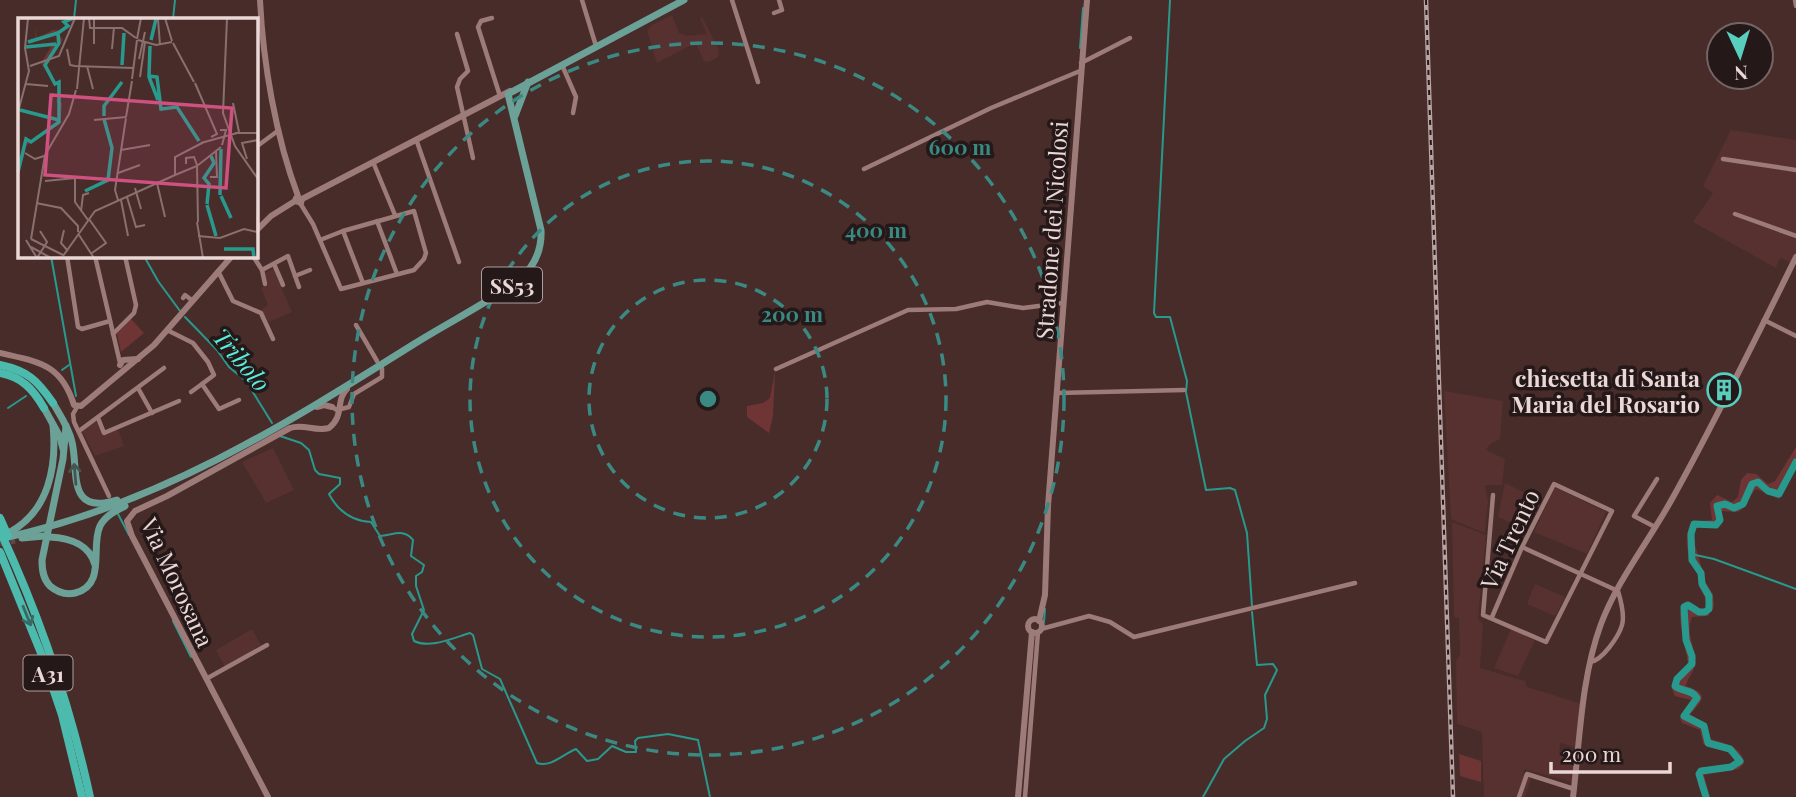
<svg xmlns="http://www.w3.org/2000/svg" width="1796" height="797" font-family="'Playfair Display',serif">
  <rect width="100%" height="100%" fill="#482c2a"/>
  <g fill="#563130">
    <polygon points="672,15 679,33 687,36 707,34 700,18 702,17 719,50 718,57 708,62 704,61 694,40 695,43 657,63 647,31 652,25"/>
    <polygon points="1731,130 1796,140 1796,255 1792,263 1780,258 1776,268 1693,222 1713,193 1703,186"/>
    <polygon points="273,269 292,312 269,322 261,310 268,305 261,288 268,285 264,273"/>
    <polygon points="1444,391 1503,401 1500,439 1490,444 1486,450 1505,459 1502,485 1485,485 1488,501 1485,533 1451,519"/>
    <polygon points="94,422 99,423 103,431 118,429 124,446 95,456 82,431"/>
    <polygon points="273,448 294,490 266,503 242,462"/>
    <polygon points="1505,483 1541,501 1528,530 1498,517"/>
    <polygon points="1555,487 1606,512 1587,554 1534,532"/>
    <polygon points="1452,522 1486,535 1478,619 1483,624 1480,668 1525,681 1527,687 1582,704 1577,748 1560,743 1559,755 1576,759 1572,782 1524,769 1523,773 1531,778 1525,797 1484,797 1482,732 1457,724 1456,661 1460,655 1459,618 1454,617"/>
    <polygon points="1535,584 1565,597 1555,616 1527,604"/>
    <polygon points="252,629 261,645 225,667 216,650"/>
    <polygon points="1511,629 1535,640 1518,676 1494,668"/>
  </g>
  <g fill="#6f3534">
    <polygon points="131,319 144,333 121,352 117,334"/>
    <polygon points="775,371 773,416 769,433 747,417 747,406 763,403 770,398"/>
    <path d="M1796,447V469L1779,499L1756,489C1748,496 1746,512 1735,512C1731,512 1727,511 1722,511L1720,514L1722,522L1718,527C1710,529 1701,526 1694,529L1692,534L1706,583L1713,594L1714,606L1708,616L1692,617C1685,633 1696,648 1695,664C1694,673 1687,678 1686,686C1708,693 1705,699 1690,714L1707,724L1710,739C1724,743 1742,746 1744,763L1739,769L1704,775L1710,797H1703L1698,785V770L1734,766L1738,759C1728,747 1714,752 1703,744L1700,730L1682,723L1680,718L1691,700L1675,696L1672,689L1676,677L1688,664C1686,648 1677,622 1681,607L1688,602L1700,610L1706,609C1707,599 1704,597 1700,588C1698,583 1699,576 1696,571C1687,555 1683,540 1691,522L1712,520L1710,503L1717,495L1732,502L1738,497L1741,480L1747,473L1756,474L1768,484L1775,481Z"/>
    <polygon points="1459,754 1481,761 1481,782 1460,776"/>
  </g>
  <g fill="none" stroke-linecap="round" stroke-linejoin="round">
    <g stroke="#28998d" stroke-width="2">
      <polyline points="1170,0 1154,313 1156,317 1170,317 1187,381 1186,392 1206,490 1230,488 1235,490 1247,533 1252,606"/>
      <polyline points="74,19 76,0"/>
      <polyline points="173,19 175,0"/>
      <polyline points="1080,48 1083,8"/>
      <polyline points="51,256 76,396"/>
      <polyline points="144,256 158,281 180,311"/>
      <polyline points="185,317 217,350 229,367 246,381 272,423"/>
      <polyline points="62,370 69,365"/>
      <polyline points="8,408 26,396"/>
      <path d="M280,436L301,443L309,450L315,470L319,474L340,478V484L329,494C338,511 352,521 371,522L380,536C393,535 404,528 413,540L411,556L424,565L422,572L416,576V586L424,610L412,634L414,641C430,649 453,638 470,633L473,635L482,669L500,679L537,763C551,768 563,754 576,749L587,761L598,759L612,746L626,752H636L635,741L638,738L668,734L698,740L710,797"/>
      <polyline points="118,514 129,535"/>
      <polyline points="1691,554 1714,559 1796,589"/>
      <polyline points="173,621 191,657"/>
      <polyline points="1044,622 1045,609"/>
      <polyline points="1203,797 1224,759 1245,741 1264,728 1267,719 1265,695 1277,670 1273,664 1257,665 1252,612"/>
    </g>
    <path stroke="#28998d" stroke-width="7" d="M1706,797L1699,774L1701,771L1731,767L1740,761L1730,749L1708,743L1704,726L1684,716L1697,698C1692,689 1682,692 1675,686L1677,679L1692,664V656L1686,640L1684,607L1688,605L1699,612H1705L1709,609V596L1702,584L1701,573L1692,560L1691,534L1694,524L1716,525L1720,520L1717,506L1725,504L1734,508L1743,504L1752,484L1758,482L1768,491L1779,494L1796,462"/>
    <polyline stroke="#604644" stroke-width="7" stroke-dasharray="7 3.5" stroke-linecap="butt" points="0,543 15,540"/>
    <g stroke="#9d7b79" stroke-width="4.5">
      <polyline points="582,0 596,46"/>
      <polyline points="732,0 758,82"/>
      <polyline points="1795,0 1796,6"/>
      <polyline points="774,13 782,10 779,0"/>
      <polyline points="492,18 481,21 478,27 500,96"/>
      <polyline points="457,34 468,71 460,79 457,87 473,158"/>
      <polyline points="1081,63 1130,38"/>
      <polyline points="562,65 576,97 573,113"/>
      <polyline points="416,139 459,262"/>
      <polyline points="256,147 279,130"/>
      <polyline points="1723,159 1796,170"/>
      <polyline points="373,162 395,215"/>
      <polyline points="864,169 991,108 1080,71"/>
      <polyline points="300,203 313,224 341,289 414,270 424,259 426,253 414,211 343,231 320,240"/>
      <polyline points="1735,214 1796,236"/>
      <polyline points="377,221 397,274"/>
      <polyline points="343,231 363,283"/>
      <polyline points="67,256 78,327 82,329 110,321"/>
      <polyline points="95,256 120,363"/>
      <polyline points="253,256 262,270 288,256 299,287"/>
      <polyline points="274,264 283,285"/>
      <polyline points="262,270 265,284"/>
      <polyline points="218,271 233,301 261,313 273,339"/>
      <polyline points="295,276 310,270"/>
      <polyline points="183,298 185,295 193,301"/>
      <polyline points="1764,320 1796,336"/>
      <polyline points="356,325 377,361"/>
      <polyline points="169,331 193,343 208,362 214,375 202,384 219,409 239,400"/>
      <polyline points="113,334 134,313 136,305 125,256"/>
      <polyline points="776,369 908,310 956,309 987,302 1023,308 1062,303"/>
      <polyline points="138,388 152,413"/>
      <polyline points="191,392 202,384"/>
      <polyline points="1057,393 1184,390"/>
      <polyline points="77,407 73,414 74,422 109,496"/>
      <polyline points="332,407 337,410 349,407 354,394 382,377 382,368"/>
      <polyline points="98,418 104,433 179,401"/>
      <polyline points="79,431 164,368"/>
      <polyline points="1655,527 1634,516 1657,479"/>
      <path d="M1522,547L1618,591C1621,601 1625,615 1622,625C1619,636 1602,661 1590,662"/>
      <polyline points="1492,617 1522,547 1554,484 1612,511 1546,642 1483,615 1493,495"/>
      <polyline points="1041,629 1089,616 1110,622 1134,637 1355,583"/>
      <polyline points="206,679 267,645"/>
      <polyline points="1025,797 1038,632"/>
      <polyline points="1519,797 1527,774 1574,789"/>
    </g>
    <g stroke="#9d7b79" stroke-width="6">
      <path d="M260,0C263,63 276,138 298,196"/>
      <polyline points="295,201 301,203 302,199 510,91"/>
      <polyline points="256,231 271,216 295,201 296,198"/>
      <path d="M0,353C38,362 61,363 74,405L81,406L154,345L232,256"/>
      <polyline points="120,365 123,360 138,359"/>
      <polyline points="317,407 324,405 332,407"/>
      <circle cx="1035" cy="626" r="7"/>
      <polyline points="1039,621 1045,595 1048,506 1087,0"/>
      <path d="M268,797L132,536L127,521L135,511L167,496L290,428C303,423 315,432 329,428C345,415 335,401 347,389"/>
      <polyline points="1018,797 1032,632"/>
      <path d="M1573,797C1580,740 1581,678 1601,624C1618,579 1649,541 1672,499C1716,420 1756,338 1796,257"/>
    </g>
    <g stroke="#6ca198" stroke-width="7">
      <polyline points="515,116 528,82"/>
      <path d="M53,403C60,415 69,428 72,442C79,471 66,516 117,500"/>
      <polyline points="44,408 60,437 63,449"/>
      <path d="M66,426L63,459L42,560C42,570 43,579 50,586C57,592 66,595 75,593C107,585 90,547 100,526C105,516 115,511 125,506"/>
      <path d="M10,532C49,511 57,466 53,425"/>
      <path d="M50,537C70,538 90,545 95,565"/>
      <path d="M4,538C159,504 283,426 414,344C449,322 486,304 519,280C534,267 542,250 541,230L508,94L684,0"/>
      <polyline points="22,538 44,536"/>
    </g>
    <g stroke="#4cbaad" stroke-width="8">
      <path d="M0,365C28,371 37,380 53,403"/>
      <path d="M0,373C22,377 33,389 44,408"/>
      <polyline points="0,518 8,536"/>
      <path d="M0,531C40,617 70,705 90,797"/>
      <polyline points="0,552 41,653 62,715 82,797"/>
    </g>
    <defs>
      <polyline id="rail" points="1426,0 1453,797"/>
    </defs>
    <use href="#rail" stroke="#b9a3a2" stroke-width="4.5"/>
    <use href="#rail" stroke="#251818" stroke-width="2" stroke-dasharray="5" stroke-linecap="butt"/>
  </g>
  <defs><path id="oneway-shaft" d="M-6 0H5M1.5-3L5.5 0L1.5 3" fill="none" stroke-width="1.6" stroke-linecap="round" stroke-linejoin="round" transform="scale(1.75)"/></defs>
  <use stroke="#455652" href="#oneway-shaft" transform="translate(75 474) rotate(-95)"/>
  <use stroke="#386962" href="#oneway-shaft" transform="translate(27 616) rotate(68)"/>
  <g fill="none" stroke="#3b8983" stroke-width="3.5" stroke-dasharray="12 9">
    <circle cx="708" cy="399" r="119"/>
    <circle cx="708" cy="399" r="238"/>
    <circle cx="708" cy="399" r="356"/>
  </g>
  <defs>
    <symbol id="building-ring" viewBox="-11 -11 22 22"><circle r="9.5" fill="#251818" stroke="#58cebf" stroke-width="1.5"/><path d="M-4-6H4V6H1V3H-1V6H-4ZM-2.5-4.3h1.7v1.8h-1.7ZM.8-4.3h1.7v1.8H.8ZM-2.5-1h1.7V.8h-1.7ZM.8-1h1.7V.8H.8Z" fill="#58cebf"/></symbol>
  </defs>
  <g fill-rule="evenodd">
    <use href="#building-ring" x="1705" y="371" width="38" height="38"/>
  </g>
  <g text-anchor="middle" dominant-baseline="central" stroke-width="7" stroke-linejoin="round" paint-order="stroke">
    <g fill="#251818" stroke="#af9e9d" stroke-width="2">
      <rect x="482" y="267.5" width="60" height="35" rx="5"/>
      <rect x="23.5" y="655.5" width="49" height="35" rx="5"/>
    </g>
    <g font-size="21" font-weight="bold" fill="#ead7d6">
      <text x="512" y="285">SS53</text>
      <text x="48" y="673">A31</text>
    </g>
    <g font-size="23" fill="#ead7d6" stroke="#251818">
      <text transform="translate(1051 230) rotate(-86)">Stradone dei Nicolosi</text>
      <text transform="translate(1509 539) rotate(-65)">Via Trento</text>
      <text transform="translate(178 582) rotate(65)">Via Morosana</text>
    </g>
    <g font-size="23" font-weight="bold" fill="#ead7d6" stroke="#251818" text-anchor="end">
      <text x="1700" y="377">chiesetta di Santa<tspan x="1700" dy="26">Maria del Rosario</tspan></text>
    </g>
    <g font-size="24" font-style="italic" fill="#57eedd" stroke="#251818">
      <text transform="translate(242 359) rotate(50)">Tribolo</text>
    </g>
  </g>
  <g transform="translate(18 18)">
    <rect width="240" height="240" fill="#482c2a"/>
    <path d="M17,8L19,20L35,12H46L40,15L45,22L28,47L33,56L34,62L41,64L42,81H38L44,85V89L41,106L7,128V134L0,157L8,121L14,123L41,105L43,89L38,82L42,80L40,67L36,66L23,45L34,27L17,28L38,25V14L12,26L18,21Z" fill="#6f3534"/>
    <path fill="none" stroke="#28998d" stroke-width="3.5" d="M133,22L138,1M10,24L40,15M132,28L131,58L139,59L143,91L159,89L181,123M8,29L38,26M104,47L106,15M131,59L140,82M2,92L41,102M86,98V88L104,64M0,154L8,121L13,124L41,104V64L37,66L27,47L41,25L40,15L50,8L46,4L56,0M67,173L90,162L94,130L86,101M202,177L203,131M203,178L213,200M189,186L191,166L186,160L196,145L193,138M189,187L198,218M206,231H235L236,240"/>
    <path fill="none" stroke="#89706f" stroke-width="2" d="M71,0L72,10H104L118,20M147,0L154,23M209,0L205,95L217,128L240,161M140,1L142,27M119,21L123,0M120,22L138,27L154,24M155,25L176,64M76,26V0M49,31L52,47L57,48M94,31L96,9M121,41L127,14M12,48L41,38L57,0M57,48L115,50M69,48L75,71M122,59L127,24M114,61L119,22M177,65L199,116L193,119M8,66L30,68M59,71L66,0M215,85L221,114M0,94L11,53L7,30L10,0M108,99L114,63M76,102L108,99M202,112H208L204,127M217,115H240M183,125L219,115M103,132L132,127M7,135L17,141L26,138M229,141L224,125L240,122M168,146V140L176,139L179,147M179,148L180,204M100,155L122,147M157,157L179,148L203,129M192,159H199L198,133M27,163L57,160V184L70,202M139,165L147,199M117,170L123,191M109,179L118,209L127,207M100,182L97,172L108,100M103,182L110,218M18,185L43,190L60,208V214M63,193L65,177L71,175M71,201L88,225L74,235M179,204L185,240M46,212L43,225L50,233M61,217L76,240M180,218L202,220L226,211L239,214L240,187M13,221L27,137L51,96L58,72M13,221L45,237M8,222L19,240M13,229L33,240M45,238L77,193L157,157V139L186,124M19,240L29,224L22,213"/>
    <path fill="#ce5180" fill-opacity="0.15" stroke="#ce5180" stroke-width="3.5" d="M33,77L214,90L208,170L27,157Z"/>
    <rect width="240" height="240" fill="none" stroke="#ead7d6" stroke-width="3.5"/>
  </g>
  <circle cx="708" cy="399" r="10" fill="#3b8983" stroke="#251818" stroke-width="3.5"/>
  <g font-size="21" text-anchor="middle" font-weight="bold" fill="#3b8983" stroke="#251818" stroke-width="7" stroke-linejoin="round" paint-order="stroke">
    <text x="960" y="155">600 m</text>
    <text x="876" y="238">400 m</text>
    <text x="792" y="322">200 m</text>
  </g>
  <g transform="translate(1740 56) rotate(176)"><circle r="33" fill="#251818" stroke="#746464" stroke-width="2"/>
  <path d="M0-5L12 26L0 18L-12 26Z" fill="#58cebf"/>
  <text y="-10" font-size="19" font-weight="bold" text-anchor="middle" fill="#ead7d6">N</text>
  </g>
  <path d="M1551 762v10h119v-10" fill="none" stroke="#ead7d6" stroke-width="3.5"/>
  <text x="1562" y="762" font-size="21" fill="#ead7d6" stroke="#251818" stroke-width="5" paint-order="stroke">200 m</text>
</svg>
